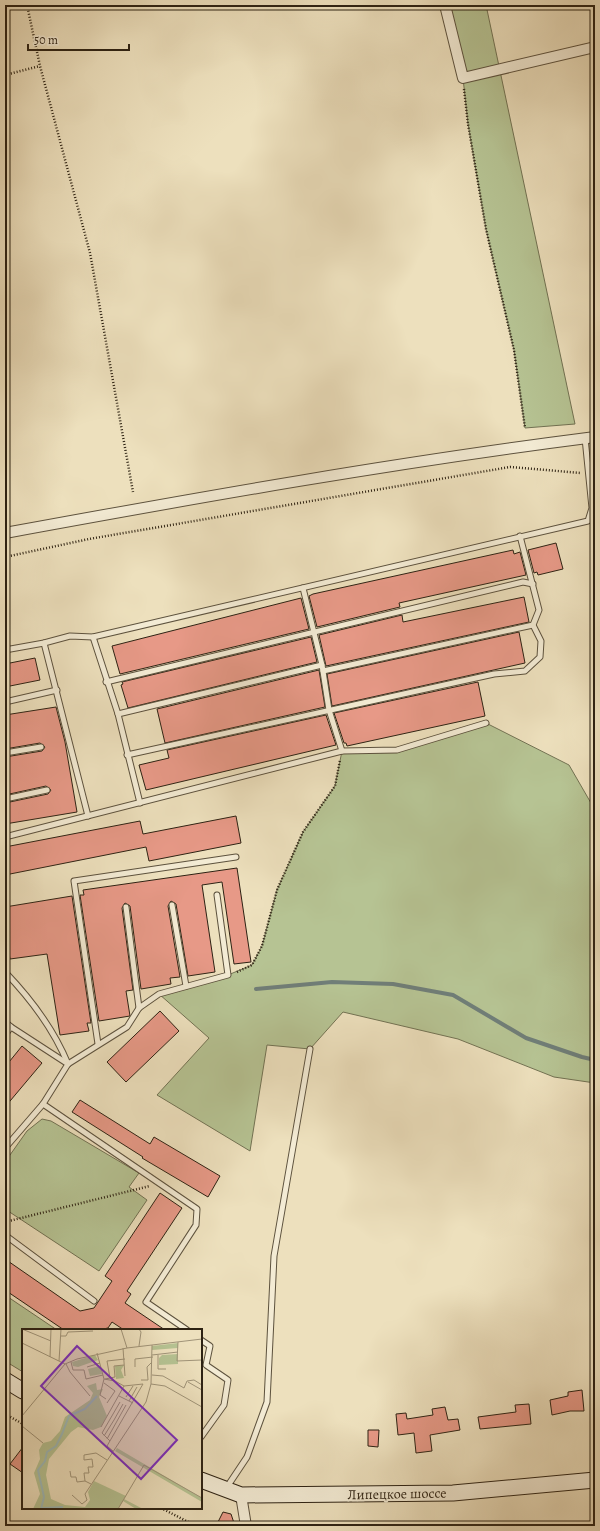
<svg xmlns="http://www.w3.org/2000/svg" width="600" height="1531" font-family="Alegreya,serif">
  <rect width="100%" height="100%" fill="#ede0bd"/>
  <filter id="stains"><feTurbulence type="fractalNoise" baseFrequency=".005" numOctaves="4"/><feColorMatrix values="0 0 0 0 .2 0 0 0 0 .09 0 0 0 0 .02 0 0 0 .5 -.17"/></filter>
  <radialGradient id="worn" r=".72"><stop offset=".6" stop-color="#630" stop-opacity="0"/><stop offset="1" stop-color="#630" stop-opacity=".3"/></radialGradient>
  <g fill="#b6c393" stroke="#727253">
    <polygon points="445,5 486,5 575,424 525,428 514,350 486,229 468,124 463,78"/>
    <polygon points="486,723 569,765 595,810 595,1083 554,1077 458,1039 343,1012 310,1049 267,1045 250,1151 157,1095 209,1038 159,994 228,975 252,965 262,946 277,890 303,832 335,786 342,751 397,750"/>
    <polygon points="42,1119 51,1121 139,1173 129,1187 147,1200 99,1271 5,1209 5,1162 27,1131"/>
    <polygon points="5,1295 57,1330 23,1330 23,1372 5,1361"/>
  </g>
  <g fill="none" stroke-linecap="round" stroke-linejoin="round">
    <polyline stroke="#707e78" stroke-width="4" points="256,989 332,982 393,984 453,995 526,1038 582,1057 595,1060"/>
  </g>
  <g fill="#e79987" stroke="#2d2213">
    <polygon points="556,543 563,569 538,575 537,572 534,573 528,550"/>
    <polygon points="513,550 514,554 520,552 526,575 399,603 400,607 317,627 309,596 313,594"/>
    <polygon points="524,597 529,622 326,666 319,635 402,615 403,622"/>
    <polygon points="301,598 309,629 120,674 112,646"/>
    <polygon points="519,632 525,663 332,706 327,674"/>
    <polygon points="311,637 317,662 128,708 121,685 123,684 122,682"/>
    <polygon points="35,658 40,680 5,687 5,664"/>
    <polygon points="319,670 325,707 165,743 157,709"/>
    <polygon points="478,682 485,716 347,746 346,743 344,743 334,713"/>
    <polygon points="56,707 65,742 77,812 5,824 5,803 48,794 51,790 46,786 5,795 5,757 42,751 45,747 40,743 5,749 5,715"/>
    <polygon points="326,715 336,745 146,790 139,765 169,758 167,750"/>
    <polygon points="236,816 241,843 149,861 146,847 5,875 5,847 140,821 143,834"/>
    <polygon points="237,868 251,962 234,964 222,882 202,885 215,972 188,976 176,904 171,901 168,906 180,977 170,978 171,984 141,989 130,906 125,903 122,908 133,990 126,991 130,1016 99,1021 80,895 84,895 83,890"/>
    <polygon points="72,896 91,1023 87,1023 89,1031 60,1035 47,954 10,959 5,930 5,907"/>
    <polygon points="160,1011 179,1031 126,1082 107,1062"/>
    <polygon points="22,1046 42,1063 5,1107 5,1067"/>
    <polygon points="80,1100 150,1144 154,1137 220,1176 208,1197 142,1158 143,1157 72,1112"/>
    <polygon points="160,1193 182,1208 127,1291 131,1294 125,1303 165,1330 124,1330 112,1322 108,1328 98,1330 64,1330 5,1290 5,1259 80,1311 94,1308 112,1281 105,1276"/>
    <polygon points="582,1390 584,1411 570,1411 552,1415 550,1400 568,1396 568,1392"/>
    <polygon points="529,1404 531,1424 480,1429 478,1417 516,1412 515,1405"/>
    <polygon points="445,1407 448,1420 458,1419 460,1430 430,1435 432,1451 416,1453 414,1433 398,1435 396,1414 406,1413 407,1419 433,1415 432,1409"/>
    <polygon points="368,1430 379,1430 378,1447 368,1446"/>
    <polygon points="23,1447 23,1473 10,1464"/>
    <polygon points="223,1512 231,1514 235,1526 216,1526"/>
  </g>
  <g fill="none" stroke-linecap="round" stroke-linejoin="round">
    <defs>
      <g id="lane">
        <polyline points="303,588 322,665 329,710 342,751"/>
        <polyline points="93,637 118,714 140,803"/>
        <polyline points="44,643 88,816"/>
        <polyline points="5,650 44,643 70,636 93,637 588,521 592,508 585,438"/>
        <polyline points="323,671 533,625"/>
        <polyline points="106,682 523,582 533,584"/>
        <polyline points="5,702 57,690"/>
        <polyline points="118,714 322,665"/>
        <polyline points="5,753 41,747"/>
        <polyline points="127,755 494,674 525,671 540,657 541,641 533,625 539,610 520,536"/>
        <polyline points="5,799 47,790"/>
        <polyline points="5,837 342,751 397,750 486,723"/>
        <polyline points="172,905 186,986"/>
        <polyline points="126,907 139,1008"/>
        <path d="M5,972C31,999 54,1030 68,1064"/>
        <polyline points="5,1022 11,1027"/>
        <polyline points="5,1035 11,1027 68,1064"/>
        <polyline points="98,1044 74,881 236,857"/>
        <polyline points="43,1104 197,1209 196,1225 146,1302 187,1330"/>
        <polyline points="5,1148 43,1104 68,1064 127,1027 139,1008 159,994 228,975 217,895"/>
        <polyline points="5,1235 94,1301"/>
        <polyline points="201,1340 210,1346 206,1365 228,1380 224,1405 201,1437"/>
        <polyline points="227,1487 247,1457 267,1402 274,1256 310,1049"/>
      </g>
      <g id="street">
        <polyline points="445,5 463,78 595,47"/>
        <path d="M5,533C201,497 398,462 595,437"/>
        <polyline points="241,1495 246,1526"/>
      </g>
      <g id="secondary">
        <polyline points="5,1380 23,1391"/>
        <polyline points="201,1480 241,1495 453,1493 595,1480"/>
      </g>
    </defs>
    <use href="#lane" stroke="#5d523e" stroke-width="7"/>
    <use href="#street" stroke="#5d523e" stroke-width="12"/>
    <use href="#secondary" stroke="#2d2213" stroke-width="17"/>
    <g stroke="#2d2213" stroke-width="2.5" stroke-dasharray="1 2" stroke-linecap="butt">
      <polyline points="27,5 40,66 90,253 133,492"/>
      <polyline points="5,75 40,66"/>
      <polyline points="464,89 468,124 486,229 514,350 525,428"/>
      <polyline points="5,557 89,539 510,467 581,473"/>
      <polyline points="237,972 252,965 262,946 277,890 303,832 335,786 340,760"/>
      <polyline points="5,1222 150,1186"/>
      <polyline points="5,1414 23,1424"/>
      <polyline points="161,1508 196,1526"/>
    </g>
    <use href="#lane" stroke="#f3ebd4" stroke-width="5"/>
    <use href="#street" stroke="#f3ebd4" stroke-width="10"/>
    <use href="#secondary" stroke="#f3ebd4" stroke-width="15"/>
  </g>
  <g text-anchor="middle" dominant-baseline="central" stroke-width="4" stroke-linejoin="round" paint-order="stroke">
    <g font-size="14" fill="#2d2213" stroke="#f3ebd4">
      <text transform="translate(397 1494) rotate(-1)">Липецкое шоссе</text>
    </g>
  </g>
  <g transform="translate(22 1329)">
    <rect width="180" height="180" fill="#ede0bd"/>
    <path d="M156,14V19L130,21V17ZM156,25V35L137,36V29L140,26ZM73,26L76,31L56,38L51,37L50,33ZM102,36L99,41L102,49L94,50L93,37ZM78,37L80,45L68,47L66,40ZM74,54L75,61L81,60L77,68L85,87L79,98L71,101L56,98L49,103L27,130L24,146L29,170L43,176L63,178L68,171L66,163L72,152L104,167L102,170L121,180H114L101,172L96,180H11L18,165L12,144L18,130L17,121L21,114L29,112L38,102L43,88L68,71L71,64L65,57ZM95,119L180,169V173L93,122Z" fill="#b6c393"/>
    <path fill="none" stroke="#9dbbbb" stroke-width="2" d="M20,179L41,178M19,180L22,168L16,141L23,132L25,123L34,117L40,105L47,87L63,80L75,67"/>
    <path fill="none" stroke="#a09479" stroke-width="1" d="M0,0L29,12M99,0L105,19M117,0L119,3L117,17M39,7H44L46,3L71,2M156,13L155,32L180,31M0,14L43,35M101,19L103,47M75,24L82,50L78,66L84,70M130,26L156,23M136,26V40H144M28,28L29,0M37,32L39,0M49,33L51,41H62L64,50L81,46M44,35L48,43L68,67M65,38L78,34M113,38V30L131,28M130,46L141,47L162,59L165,52L172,51L180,56M88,49L93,48L92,37L102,36M82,50L93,52L102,57L121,55M83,50L88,49L85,32L103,30M119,51H126L125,38L130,33M166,53L180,61M82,54L93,62L85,74M129,55L143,57L180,78M97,67L111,74M104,68L111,57M107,72L115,58M0,87L43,35L55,30L105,19L180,10M92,91L101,75M0,97L21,114M79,98L102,57M82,107L92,91M85,110L104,76M88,112L80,104L98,73M91,122L85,117L121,55M48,142L49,148H54L55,153L63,152L69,155M63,152L62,144H67L66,138H71L70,130L62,131V126L74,124L85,131M63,165L124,73L129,55L130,16M50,166L60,175L65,171L63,165M96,180L122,136L180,169"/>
    <path fill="#7b2cbf" fill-opacity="0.15" stroke="#7b2cbf" stroke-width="2" d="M55,17L155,111L119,150L19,57Z"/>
    <rect width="180" height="180" fill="none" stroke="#2d2213" stroke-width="2"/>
  </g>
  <rect width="600" height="1531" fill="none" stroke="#ede0bd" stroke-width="20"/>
  <rect x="6" y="6" width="588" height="1519" fill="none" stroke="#2d2213" stroke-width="2"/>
  <rect x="10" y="10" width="580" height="1511" fill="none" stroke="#2d2213"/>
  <path d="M28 44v6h101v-6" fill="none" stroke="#2d2213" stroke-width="2"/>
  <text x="34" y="44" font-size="12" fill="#2d2213" stroke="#f3ebd4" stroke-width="3" paint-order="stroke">50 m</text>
  <rect width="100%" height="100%" filter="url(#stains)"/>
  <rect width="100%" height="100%" fill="url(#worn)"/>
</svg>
